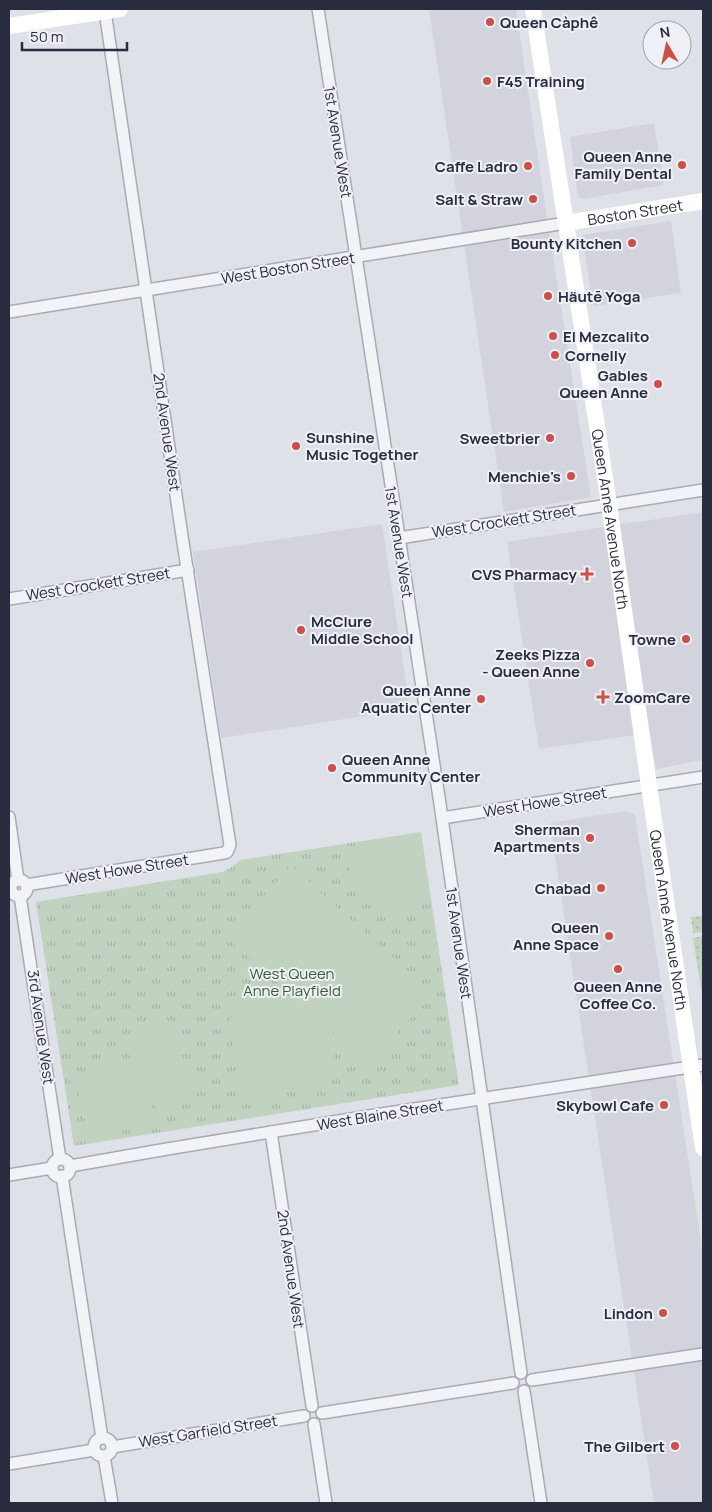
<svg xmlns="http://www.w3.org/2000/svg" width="712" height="1512" font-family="Manrope,sans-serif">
  <defs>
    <pattern id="grass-dots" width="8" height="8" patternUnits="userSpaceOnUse" patternTransform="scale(1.25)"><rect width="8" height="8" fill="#c1d2c1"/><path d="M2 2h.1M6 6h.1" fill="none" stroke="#a6b4a7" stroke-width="1.8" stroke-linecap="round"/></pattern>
    <pattern id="park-tufts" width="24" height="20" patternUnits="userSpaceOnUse" patternTransform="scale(1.25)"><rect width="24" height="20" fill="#c1d2c1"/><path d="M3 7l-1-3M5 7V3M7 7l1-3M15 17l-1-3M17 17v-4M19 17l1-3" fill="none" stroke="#a6b4a7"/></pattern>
  </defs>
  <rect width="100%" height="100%" fill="#dfe1e8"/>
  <g fill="#d2d3dd">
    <polygon points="429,9 516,9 546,211 591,497 504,512"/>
    <polygon points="654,123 664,185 582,199 578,197 570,137"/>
    <polygon points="671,221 681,293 593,306 582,235"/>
    <polygon points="703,512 703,760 656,769 650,733 539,749 507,542"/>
    <polygon points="382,524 410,709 221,738 193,552"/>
    <polygon points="625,811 635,815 703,1255 703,1503 654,1503 550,823"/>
  </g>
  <g fill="url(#grass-dots)">
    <polygon points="703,916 703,932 693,933 691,917"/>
    <polygon points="703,936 703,1001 693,938"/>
  </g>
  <polygon fill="url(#park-tufts)" points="421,832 459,1085 74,1146 36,902 222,872 229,869 241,860"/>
  <g fill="#c1d2c1">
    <path d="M420,833L429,892C422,897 415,905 407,908C386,917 361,906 352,885C347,872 352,856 355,843Z"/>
    <path d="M291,866L433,993L369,1064L328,1028L334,1045L333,1064L326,1086L249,1098L240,1089L229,1021C232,1017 234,1011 238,1007C249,996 280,993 294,998L226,937Z"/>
    <polygon points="164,1021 199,1089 158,1110 123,1042"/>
    <path d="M113,1065C118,1067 127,1068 132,1071C153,1085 151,1108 143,1128L94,1134L86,1129V1119H84L78,1083L92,1071Z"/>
  </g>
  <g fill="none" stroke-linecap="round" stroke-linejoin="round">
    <defs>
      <g id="street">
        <polyline points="318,9 440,804 521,1373"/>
        <polyline points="9,312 566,223"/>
        <polyline points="399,538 703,490"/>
        <polyline points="9,599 188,570"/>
        <polyline points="9,817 18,880"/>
        <polyline points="442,818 703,777"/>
        <circle cx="19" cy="888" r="8"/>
        <polyline points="26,885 224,853 227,852 230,845 182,536 105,11"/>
        <polyline points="20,896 60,1159"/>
        <polyline points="271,1132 312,1406"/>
        <circle cx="61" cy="1168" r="9"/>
        <polyline points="70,1166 167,1149 375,1115 703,1065"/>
        <polyline points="9,1175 52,1168"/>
        <polyline points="62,1176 102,1438"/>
        <polyline points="532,1380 703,1354"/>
        <polyline points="524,1391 541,1503"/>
        <polyline points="322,1413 513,1383"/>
        <polyline points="314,1424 326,1503"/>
        <circle cx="103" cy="1447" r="9"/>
        <polyline points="112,1447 304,1416"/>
        <polyline points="104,1456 112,1503"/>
        <polyline points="9,1464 94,1450"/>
      </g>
    </defs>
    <use href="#street" stroke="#a8abb5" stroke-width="14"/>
    <use href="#street" stroke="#f2f3f7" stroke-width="11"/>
    <g stroke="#fff" stroke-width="16">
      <path id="s1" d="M533,9L609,504L649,786L703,1148"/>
      <polyline points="9,26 120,9"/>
      <path id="s2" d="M566,223L703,201"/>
    </g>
  </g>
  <g fill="#cb5047" stroke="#eff0f6" stroke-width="2">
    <circle cx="490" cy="22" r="5"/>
    <circle cx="487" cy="81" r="5"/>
    <circle cx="682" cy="165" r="5"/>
    <circle cx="528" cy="166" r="5"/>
    <circle cx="533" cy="199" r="5"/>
    <circle cx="632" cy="243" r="5"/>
    <circle cx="548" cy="296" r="5"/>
    <circle cx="553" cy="336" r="5"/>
    <circle cx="555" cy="355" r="5"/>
    <circle cx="658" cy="384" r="5"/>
    <circle cx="550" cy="438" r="5"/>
    <circle cx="296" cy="446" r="5"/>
    <circle cx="571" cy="476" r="5"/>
    <path d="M584.5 566.5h5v5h5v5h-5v5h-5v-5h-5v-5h5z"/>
    <circle cx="301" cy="630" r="5"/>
    <circle cx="686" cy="639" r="5"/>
    <circle cx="590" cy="663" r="5"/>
    <path d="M600.5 689.5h5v5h5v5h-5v5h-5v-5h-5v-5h5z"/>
    <circle cx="481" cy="699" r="5"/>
    <circle cx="332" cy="768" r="5"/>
    <circle cx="590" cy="838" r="5"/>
    <circle cx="601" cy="888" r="5"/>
    <circle cx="609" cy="936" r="5"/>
    <circle cx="618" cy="969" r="5"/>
    <circle cx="664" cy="1105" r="5"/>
    <circle cx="663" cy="1313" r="5"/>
    <circle cx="675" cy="1446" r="5"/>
  </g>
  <g text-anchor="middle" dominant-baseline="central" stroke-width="4" stroke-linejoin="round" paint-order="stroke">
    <g font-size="15" font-weight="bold" fill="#292c3f" stroke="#eff0f6" text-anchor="end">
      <text x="500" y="22" text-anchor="start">Queen Càphê</text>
      <text x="497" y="81" text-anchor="start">F45 Training</text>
      <text x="672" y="156">Queen Anne<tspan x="672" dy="17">Family Dental</tspan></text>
      <text x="518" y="166">Caffe Ladro</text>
      <text x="523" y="199">Salt &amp; Straw</text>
      <text x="622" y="243">Bounty Kitchen</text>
      <text x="558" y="296" text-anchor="start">Häutē Yoga</text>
      <text x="563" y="336" text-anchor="start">El Mezcalito</text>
      <text x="565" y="355" text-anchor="start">Cornelly</text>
      <text x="648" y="375">Gables<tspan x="648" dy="17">Queen Anne</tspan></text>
      <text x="306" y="437" text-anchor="start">Sunshine<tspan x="306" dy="17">Music Together</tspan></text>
      <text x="540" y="438">Sweetbrier</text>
      <text x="561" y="476">Menchie's</text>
      <text x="577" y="574">CVS Pharmacy</text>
      <text x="311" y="621" text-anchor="start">McClure<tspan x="311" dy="17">Middle School</tspan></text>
      <text x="676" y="639">Towne</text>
      <text x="580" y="654">Zeeks Pizza<tspan x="580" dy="17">- Queen Anne</tspan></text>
      <text x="471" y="690">Queen Anne<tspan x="471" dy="17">Aquatic Center</tspan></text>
      <text x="614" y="697" text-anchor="start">ZoomCare</text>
      <text x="342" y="759" text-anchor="start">Queen Anne<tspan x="342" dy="17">Community Center</tspan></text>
      <text x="580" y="829">Sherman<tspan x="580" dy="17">Apartments</tspan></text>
      <text x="591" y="888">Chabad</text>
      <text x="599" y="927">Queen<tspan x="599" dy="17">Anne Space</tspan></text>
      <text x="618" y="986" text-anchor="middle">Queen Anne<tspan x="618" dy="17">Coffee Co.</tspan></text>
      <text x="654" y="1105">Skybowl Cafe</text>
      <text x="653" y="1313">Lindon</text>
      <text x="665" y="1446">The Gilbert</text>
    </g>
    <g font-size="15" fill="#292c3f" stroke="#eff0f6">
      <text transform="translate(338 142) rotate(81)">1st Avenue West</text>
      <text stroke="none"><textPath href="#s2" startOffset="70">Boston Street</textPath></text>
      <text transform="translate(288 268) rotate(-9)">West Boston Street</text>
      <text transform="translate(167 432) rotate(82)">2nd Avenue West</text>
      <text stroke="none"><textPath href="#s1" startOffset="516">Queen Anne Avenue North</textPath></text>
      <text transform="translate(504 521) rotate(-9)">West Crockett Street</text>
      <text transform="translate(399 542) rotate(81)">1st Avenue West</text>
      <text transform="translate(98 584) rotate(-9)">West Crockett Street</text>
      <text transform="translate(545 802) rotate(-9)">West Howe Street</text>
      <text transform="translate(127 869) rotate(-9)">West Howe Street</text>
      <text stroke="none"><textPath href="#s1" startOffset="921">Queen Anne Avenue North</textPath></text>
      <text transform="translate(459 943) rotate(82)">1st Avenue West</text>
      <text transform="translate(41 1027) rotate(82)">3rd Avenue West</text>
      <text transform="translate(380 1115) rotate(-9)">West Blaine Street</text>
      <text transform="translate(291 1269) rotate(82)">2nd Avenue West</text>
      <text transform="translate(208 1431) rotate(-9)">West Garfield Street</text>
    </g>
    <g font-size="15" fill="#365b37" stroke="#eff0f6">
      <text x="292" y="973">West Queen<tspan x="292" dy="17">Anne Playfield</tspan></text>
    </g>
  </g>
  <rect width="712" height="1512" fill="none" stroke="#292c3f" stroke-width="20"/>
  <g transform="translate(667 45) rotate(351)"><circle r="24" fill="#eff0f6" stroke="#a0a2ad"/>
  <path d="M0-4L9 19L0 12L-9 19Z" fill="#cb5047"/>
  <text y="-8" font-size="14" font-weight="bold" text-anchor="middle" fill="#292c3f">N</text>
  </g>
  <path d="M22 42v8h105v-8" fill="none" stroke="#292c3f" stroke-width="2.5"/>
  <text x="30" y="42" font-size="15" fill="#292c3f" stroke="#eff0f6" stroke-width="4" paint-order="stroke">50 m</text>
</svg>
